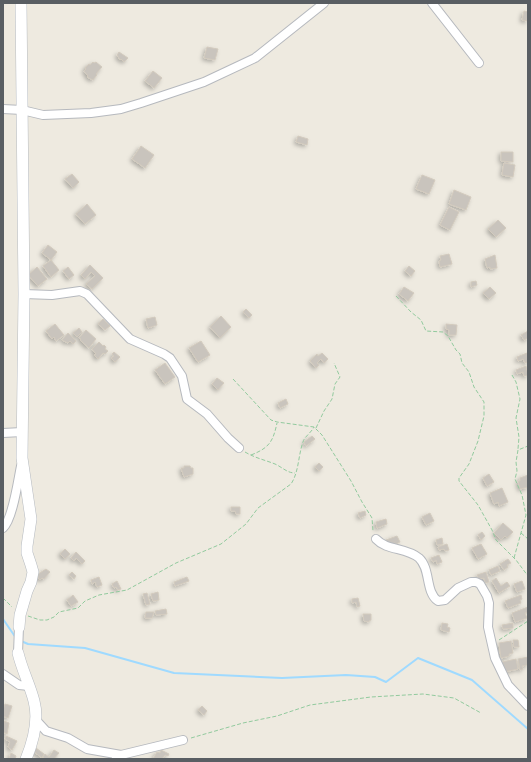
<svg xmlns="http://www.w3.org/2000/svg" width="531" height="762" font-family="'IBM Plex Sans',sans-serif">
  <defs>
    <filter id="shadow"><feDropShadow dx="-2" dy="2" stdDeviation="2" flood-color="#0004"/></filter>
  </defs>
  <rect width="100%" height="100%" fill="#eeeae0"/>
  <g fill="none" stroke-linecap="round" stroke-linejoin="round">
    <g stroke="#9fdaff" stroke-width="2">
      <polyline points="3,619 16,638"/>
      <polyline points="21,641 28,644 85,648 174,673 282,678 346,675 375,677 386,682 418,658 472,680 528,729"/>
    </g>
  </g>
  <g fill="#c9c4bd" stroke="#d3cbbe" filter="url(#shadow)">
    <polygon points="524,11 528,12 527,21 522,20"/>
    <polygon points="207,47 218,49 215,60 204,58"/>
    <polygon points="119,52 128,58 124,62 121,59 120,60 117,55"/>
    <polygon points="93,62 94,63 96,62 102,67 96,74 97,75 93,80 87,77 88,76 84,71 86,69 85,68 89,64 90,65"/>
    <polygon points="153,71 162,78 154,88 145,81"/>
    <polygon points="298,136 308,139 307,145 296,142"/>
    <polygon points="141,146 154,155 145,168 132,159"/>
    <polygon points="501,152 513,152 513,162 501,161"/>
    <polygon points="504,163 515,165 513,177 502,175"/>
    <polygon points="72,174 79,182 73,188 65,179"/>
    <polygon points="422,175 435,180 429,194 416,189"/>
    <polygon points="454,190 471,197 466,210 449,204"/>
    <polygon points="87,204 96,215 85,224 76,214"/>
    <polygon points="449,207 459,212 450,230 440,225"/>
    <polygon points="498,220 506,228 496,237 488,229"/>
    <polygon points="48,245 57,252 51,260 42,253"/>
    <polygon points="449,254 452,264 440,267 439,261 441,260 440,256"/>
    <polygon points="495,255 497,268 490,269 490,267 487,268 485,259"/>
    <polygon points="51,260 59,270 51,277 43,266"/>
    <polygon points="90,265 103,278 92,289 86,284 95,276 91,272 85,279 81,275"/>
    <polygon points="409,266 415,271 411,276 405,271"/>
    <polygon points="37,267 47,279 38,286 28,275"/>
    <polygon points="68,267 74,275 69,279 63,271"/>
    <polygon points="476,281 477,285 471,287 471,282"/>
    <polygon points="404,287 414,293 408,301 399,294"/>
    <polygon points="490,287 496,293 489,299 483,293"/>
    <polygon points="246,309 252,315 249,318 243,312"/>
    <polygon points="221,316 231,327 220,338 210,327"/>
    <polygon points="155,317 157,325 148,328 146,319"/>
    <polygon points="103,319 110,326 105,330 98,324"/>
    <polygon points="55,324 64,335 56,341 54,337 52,339 46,331"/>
    <polygon points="446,324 457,325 456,335 449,335 449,330 446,329"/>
    <polygon points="79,328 82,332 77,337 73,333"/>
    <polygon points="86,330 96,339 89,348 80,340 81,339 79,338"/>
    <polygon points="528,331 528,338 524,340 521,335"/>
    <polygon points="68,333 76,341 73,344 70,341 68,343 62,340"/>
    <polygon points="201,341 210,355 198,362 189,348"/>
    <polygon points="99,342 103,346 104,345 106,347 105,349 108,351 105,354 103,353 98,359 94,355 96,354 92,349"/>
    <polygon points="114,352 120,357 115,362 111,358 114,356 112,354"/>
    <polygon points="322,353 328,359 324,363 321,359 317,363 319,365 316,368 310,361 317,354 318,356"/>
    <polygon points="527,353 528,362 525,363 523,359 518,361 517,357"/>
    <polygon points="165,363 175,377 165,384 155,370"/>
    <polygon points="526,366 528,375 524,376 523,372 517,374 516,370"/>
    <polygon points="217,378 224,383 218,390 212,384"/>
    <polygon points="286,399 288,404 280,408 278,403"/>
    <polygon points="312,436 315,439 306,446 304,442"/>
    <polygon points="319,463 323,467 319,471 315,467"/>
    <polygon points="184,466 190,466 191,468 193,468 193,474 184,477 181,468 184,468"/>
    <polygon points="489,474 494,482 487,486 483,478"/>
    <polygon points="528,475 528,487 520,489 518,481 520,481 520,478"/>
    <polygon points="502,488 508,502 499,506 498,502 494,504 490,493"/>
    <polygon points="231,507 240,507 240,514 236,514 235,511 231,511"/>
    <polygon points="365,511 366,515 360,518 358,513"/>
    <polygon points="430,513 434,521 426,525 422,517"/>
    <polygon points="386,519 387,524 377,528 376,522"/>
    <polygon points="503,523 513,532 507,538 505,536 501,540 494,533"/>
    <polygon points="482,532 485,536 481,540 478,535"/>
    <polygon points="397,536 400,542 396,544 395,543 389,546 386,540"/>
    <polygon points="442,538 443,544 437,545 436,540"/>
    <polygon points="447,544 449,550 445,551 444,549 439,550 438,547"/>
    <polygon points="481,544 487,554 478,559 472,548"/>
    <polygon points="65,549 70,554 65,559 60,554"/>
    <polygon points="76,552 85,561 82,564 76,558 74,561 71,558"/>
    <polygon points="439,555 442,562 437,564 436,560 433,562 431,558"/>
    <polygon points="508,559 511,563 507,565 508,567 504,570 500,564"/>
    <polygon points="498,566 500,571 491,575 489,570"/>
    <polygon points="46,569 50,572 44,579 42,578 40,580 38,578 38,574"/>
    <polygon points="72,572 76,576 74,579 69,575"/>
    <polygon points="486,572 489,582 485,583 484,578 479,579 477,575"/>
    <polygon points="99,577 102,585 97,587 95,582 92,584 91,580"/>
    <polygon points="187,577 189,581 175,586 174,582"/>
    <polygon points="496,578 501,586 507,582 510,586 499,593 492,581"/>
    <polygon points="117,581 121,589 118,590 116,587 114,588 112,584"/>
    <polygon points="522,581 525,589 517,592 514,584"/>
    <polygon points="158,592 159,600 153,601 151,594"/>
    <polygon points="147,593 150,604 146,605 143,594"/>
    <polygon points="73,595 78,602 71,606 67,600"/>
    <polygon points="521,595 522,599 520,600 521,603 508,608 505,601"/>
    <polygon points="358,598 360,606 357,607 356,602 352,603 352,599"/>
    <polygon points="528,607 528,612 525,613 527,618 515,622 512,613"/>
    <polygon points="166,609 167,614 156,615 155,611"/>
    <polygon points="146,612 154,612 152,618 145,618"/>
    <polygon points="363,614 371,614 371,620 369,621 369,622 364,621"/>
    <polygon points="442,623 448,624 447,627 450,628 449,632 441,630"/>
    <polygon points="513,623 513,628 503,629 502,625"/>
    <polygon points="513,640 518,640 519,647 514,647"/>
    <polygon points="511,641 513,653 509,654 509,656 501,658 499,643"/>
    <polygon points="528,657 527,665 522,666 523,669 520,670 518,659"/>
    <polygon points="516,659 518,669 504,672 502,662"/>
    <polygon points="5,704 12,706 8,718 3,716 3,710"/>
    <polygon points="202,706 207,711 204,715 198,710"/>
    <polygon points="4,721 9,723 7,734 3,732"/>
    <polygon points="6,736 17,741 12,750 8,747 10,742 5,739"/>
    <polygon points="36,748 44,754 42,758 33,751"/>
    <polygon points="54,750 59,753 54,759 45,759 43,757 45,754 49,757"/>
    <polygon points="161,750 169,754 168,756 165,755 162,759 153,759 157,752 160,753"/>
    <polygon points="11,753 16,756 15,759 9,759"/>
  </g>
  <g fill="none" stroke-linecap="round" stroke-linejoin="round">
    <defs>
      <g id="street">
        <polyline points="432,3 479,63"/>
        <polyline points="3,109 22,110 43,115 91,113 121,109 141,103 204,82 255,58 324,3"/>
        <polyline points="24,294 52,295 80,291 87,294 130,339 164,354 170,358 182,376 187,399 207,414 228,438 239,448"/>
        <polyline points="3,433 22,432"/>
        <path d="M3,528C13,519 18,480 21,466"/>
        <path d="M376,539C387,551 406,547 419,558C431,569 425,592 438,601L445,600L458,588L471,582H476L480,584L487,596L489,603L488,627L495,658L508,685L528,706"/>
        <polyline points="18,653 19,627"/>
        <polyline points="3,674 19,685 29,686"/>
        <polyline points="35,719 46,731 68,738 87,749 121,755"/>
        <polyline points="116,757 121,755 183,740"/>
      </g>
      <g id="secondary">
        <polyline points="19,627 20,615 27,591 31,582 33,572 31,565 27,553 27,546 31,519 22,458 24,294 21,3"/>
        <path d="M18,653C22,670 30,685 34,701C39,720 33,742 26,759"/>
      </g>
    </defs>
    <use href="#street" stroke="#b6b9be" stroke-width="10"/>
    <use href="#secondary" stroke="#b6bbc1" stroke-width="12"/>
    <g stroke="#92ca9e" stroke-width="1" stroke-dasharray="4 2" stroke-linecap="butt">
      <polyline points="396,296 411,312 421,320 426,331 443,332 448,336 456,350 460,354 462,363 469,372 474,387 484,402 484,416 478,441 469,464 459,478 459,481 478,505 492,530 496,540 516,560 528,576"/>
      <polyline points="512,375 516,382 520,399 516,418 519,437 518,449"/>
      <polyline points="233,379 271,420 277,422 314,427 322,435 351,481 362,502 372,518 373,531"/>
      <polyline points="316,428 324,411 332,399 335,384 340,377 334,363"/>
      <path d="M245,452C255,458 265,460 275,464C282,467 287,473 295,473"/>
      <path d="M251,455C269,448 273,442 277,423"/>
      <polyline points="521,533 528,539"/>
      <polyline points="514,558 526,515 522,495 515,479 517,471 516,462 518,450 528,446"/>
      <polyline points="3,598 12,607"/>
      <path d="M28,616L40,620H47L54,617L59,612L78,608L85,601L99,595L127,590L176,563L221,544L246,524L258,508L291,484C299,472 298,456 303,442C304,437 311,433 314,427"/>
      <polyline points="499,640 528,621"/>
      <polyline points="191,738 243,723 277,716 310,705 371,697 423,694 454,698 481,713"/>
    </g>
    <use href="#street" stroke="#fff" stroke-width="8"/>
    <use href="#secondary" stroke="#fff" stroke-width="11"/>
  </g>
  <rect width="531" height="762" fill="none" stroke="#595e63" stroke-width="8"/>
</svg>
